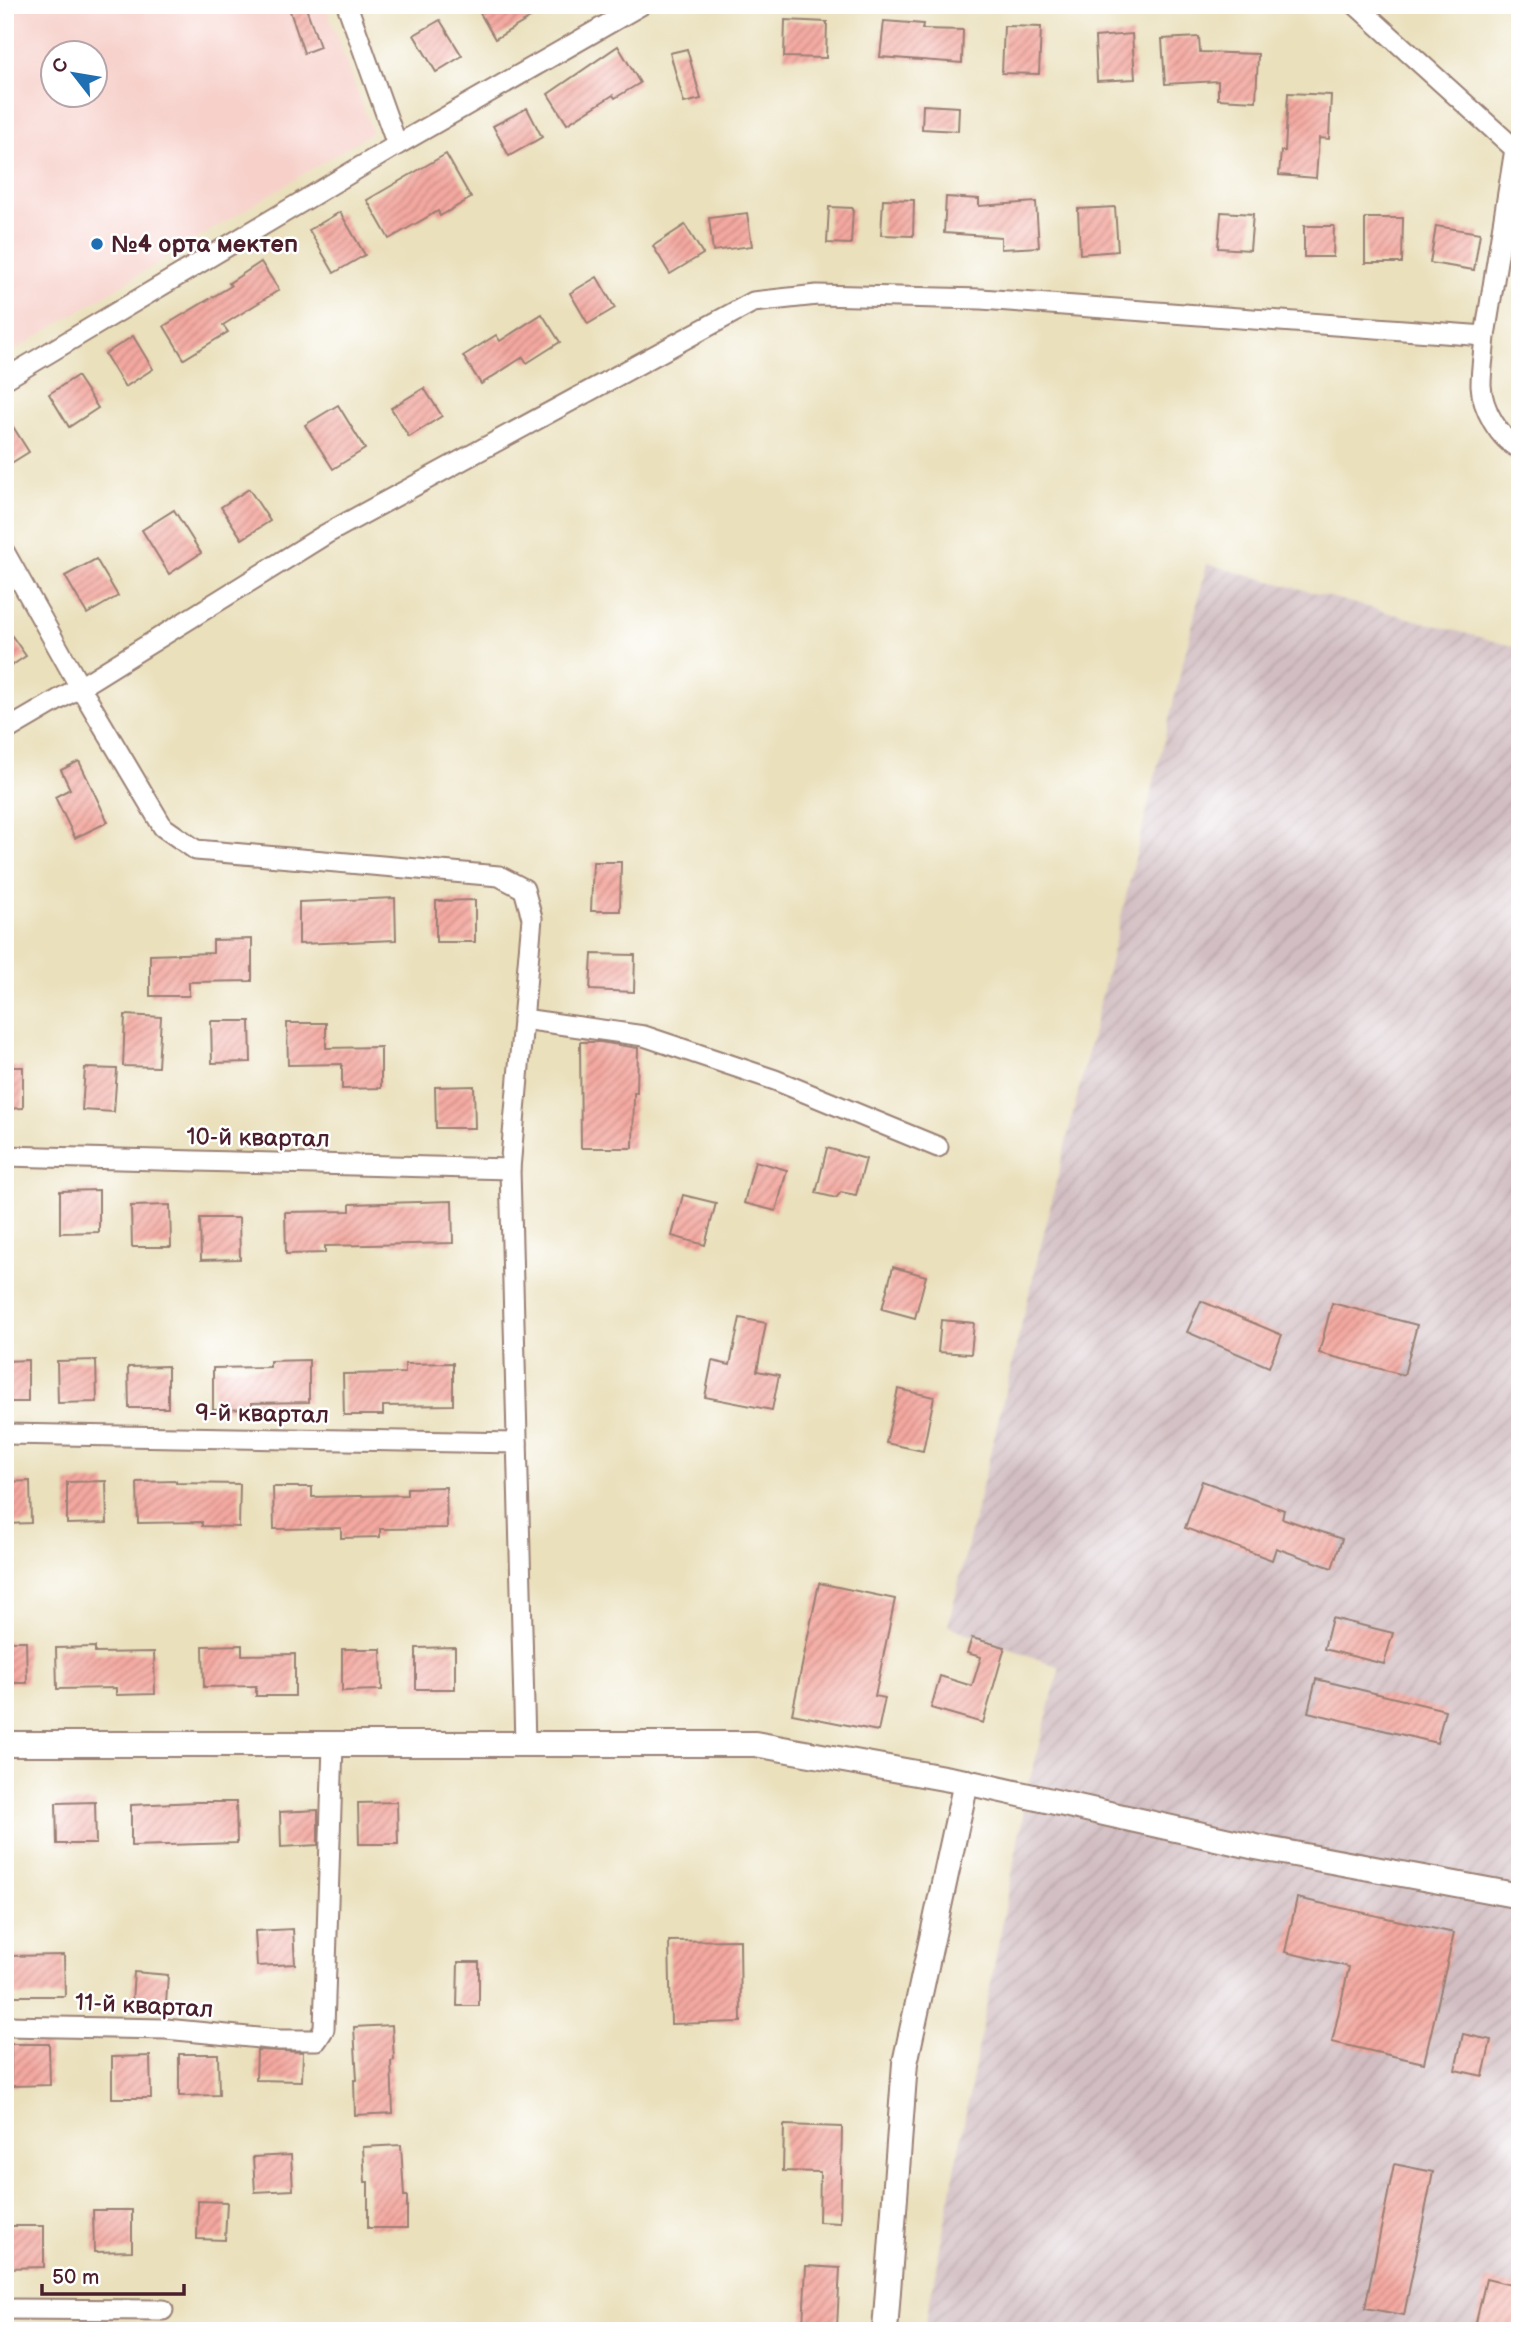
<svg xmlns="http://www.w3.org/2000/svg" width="1525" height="2336" font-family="'Balsamiq Sans',sans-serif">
  <defs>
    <pattern id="industrial-furrows" width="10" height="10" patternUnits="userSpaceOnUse" patternTransform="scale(1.75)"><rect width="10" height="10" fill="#d2bec2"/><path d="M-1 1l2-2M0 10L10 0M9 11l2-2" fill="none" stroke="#b6a3a7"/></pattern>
    <pattern id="building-hatch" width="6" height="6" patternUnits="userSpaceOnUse" patternTransform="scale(1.75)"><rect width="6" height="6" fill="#f4a9a0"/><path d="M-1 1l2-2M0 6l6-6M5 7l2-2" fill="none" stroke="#c88983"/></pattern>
  </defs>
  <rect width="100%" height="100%" fill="#fff"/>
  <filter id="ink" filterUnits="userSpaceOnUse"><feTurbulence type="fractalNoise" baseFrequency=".0143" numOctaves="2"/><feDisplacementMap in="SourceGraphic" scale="14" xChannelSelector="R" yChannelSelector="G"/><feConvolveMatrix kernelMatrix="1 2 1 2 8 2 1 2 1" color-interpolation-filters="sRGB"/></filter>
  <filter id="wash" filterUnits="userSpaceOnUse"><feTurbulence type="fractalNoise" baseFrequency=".00686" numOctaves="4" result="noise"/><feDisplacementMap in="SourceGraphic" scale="28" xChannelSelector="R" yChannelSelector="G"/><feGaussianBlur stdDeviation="1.57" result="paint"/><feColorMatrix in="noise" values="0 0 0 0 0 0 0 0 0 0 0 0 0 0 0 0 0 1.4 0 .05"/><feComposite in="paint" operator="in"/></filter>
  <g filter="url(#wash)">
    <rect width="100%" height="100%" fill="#eae0bc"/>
    <path fill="#f7d0ca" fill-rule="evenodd" d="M5,5H325L372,132L5,356ZM52,52H94V94H52Z"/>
    <polygon fill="url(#industrial-furrows)" points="1207,564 1520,648 1520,2331 924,2331 1030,1779 1060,1667 948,1626"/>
    <g id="blocks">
      <g fill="url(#building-hatch)">
        <polygon points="288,5 305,5 320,47 304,53"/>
        <polygon points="493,5 525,5 532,17 495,39 480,13"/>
        <polygon points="440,20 462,56 436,72 414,35"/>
        <polygon points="785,20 827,22 826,58 784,57"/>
        <polygon points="884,21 923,24 922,29 963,30 962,63 880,57"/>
        <polygon points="1004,26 1041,27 1039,74 1002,73"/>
        <polygon points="1132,34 1135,79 1097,81 1095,37"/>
        <polygon points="1199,37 1200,52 1258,54 1256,101 1218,99 1218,81 1165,84 1162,39"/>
        <polygon points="618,46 640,83 615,98 613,95 567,124 548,94"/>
        <polygon points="687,49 701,99 684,103 670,53"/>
        <polygon points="1288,93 1331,95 1329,139 1319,138 1316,178 1279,175 1281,151 1285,151"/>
        <polygon points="923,105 959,107 958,131 922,129"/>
        <polygon points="527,108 542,137 509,156 493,126"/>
        <polygon points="446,154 471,198 440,216 438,211 389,239 367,200"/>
        <polygon points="946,197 979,199 979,206 1036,202 1039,247 1001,249 1001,237 944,233"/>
        <polygon points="883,199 914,200 913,236 881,235"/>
        <polygon points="829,207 853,208 851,244 827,243"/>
        <polygon points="1115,207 1118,251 1080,254 1078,209"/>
        <polygon points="340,212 365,255 334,273 309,230"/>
        <polygon points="1221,212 1253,214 1250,250 1218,248"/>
        <polygon points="747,213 752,246 713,251 709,218"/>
        <polygon points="1365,218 1403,218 1402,263 1365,263"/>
        <polygon points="685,225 703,254 670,274 653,246"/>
        <polygon points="1304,226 1334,226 1333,257 1304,257"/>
        <polygon points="1436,226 1480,233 1474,270 1430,263"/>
        <polygon points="261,262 279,290 223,325 228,332 184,359 164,326 231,286 229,283"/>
        <polygon points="597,277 615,308 588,324 570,293"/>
        <polygon points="542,314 560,342 527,363 523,357 481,384 463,356 496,335 500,341"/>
        <polygon points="133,336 153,369 125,387 105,354"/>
        <polygon points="77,376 98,408 69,427 49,394"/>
        <polygon points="424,388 442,416 409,437 391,408"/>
        <polygon points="338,405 365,449 333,469 305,425"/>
        <polygon points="5,414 29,452 5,467"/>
        <polygon points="249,489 270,521 242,539 221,507"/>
        <polygon points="174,510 201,553 169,574 142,530"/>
        <polygon points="96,559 118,596 87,614 65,576"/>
        <polygon points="5,626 26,656 5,670"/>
        <polygon points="79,761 108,822 75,838 55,797 70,789 61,770"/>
        <polygon points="593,862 621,862 620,911 591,911"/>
        <polygon points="395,898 396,940 299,944 299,902"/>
        <polygon points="475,900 475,942 436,942 436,901"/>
        <polygon points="252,939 252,981 189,982 189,996 150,996 150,955 213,953 213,940"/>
        <polygon points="592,954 635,955 634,992 590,990"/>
        <polygon points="125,1015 161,1017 158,1067 123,1066"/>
        <polygon points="211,1021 250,1021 251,1062 212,1063"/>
        <polygon points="287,1023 326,1023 326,1048 381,1047 381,1088 342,1089 342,1064 288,1065"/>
        <polygon points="580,1042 600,1042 638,1048 637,1093 634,1093 633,1148 581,1148"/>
        <polygon points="5,1067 23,1067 23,1108 5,1109"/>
        <polygon points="85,1068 117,1069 114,1112 82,1110"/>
        <polygon points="474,1086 475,1128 436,1128 435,1087"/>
        <polygon points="827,1148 866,1159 856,1195 841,1192 836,1198 816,1193"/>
        <polygon points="755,1161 787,1170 776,1211 744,1203"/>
        <polygon points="99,1190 99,1232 60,1233 60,1191"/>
        <polygon points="683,1195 716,1203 705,1245 672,1236"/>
        <polygon points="452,1201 453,1243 325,1246 325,1253 286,1254 285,1212 350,1211 350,1204"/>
        <polygon points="170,1205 171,1247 132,1247 131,1206"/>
        <polygon points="200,1218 239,1218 240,1259 201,1260"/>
        <polygon points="893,1267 926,1276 915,1318 882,1309"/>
        <polygon points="1201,1301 1282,1335 1269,1367 1187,1332"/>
        <polygon points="1332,1303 1417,1325 1404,1375 1319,1353"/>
        <polygon points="740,1318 766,1323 757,1371 779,1375 772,1410 705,1397 712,1361 730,1365"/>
        <polygon points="941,1320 974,1323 971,1354 938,1352"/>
        <polygon points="28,1360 28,1402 5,1402 5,1361"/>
        <polygon points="96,1360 97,1402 58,1403 57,1361"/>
        <polygon points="309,1360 309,1402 252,1403 252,1409 213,1410 213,1368 270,1367 270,1361"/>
        <polygon points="453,1363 453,1405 383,1406 383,1415 344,1415 343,1374 405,1373 405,1364"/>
        <polygon points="168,1366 168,1408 129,1408 128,1367"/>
        <polygon points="898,1389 934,1397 923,1451 886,1443"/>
        <polygon points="30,1481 31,1523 5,1524 5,1482"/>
        <polygon points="106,1481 107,1523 67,1524 67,1482"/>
        <polygon points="176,1481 176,1483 240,1484 239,1527 202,1526 202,1522 138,1523 137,1482"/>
        <polygon points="1202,1481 1284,1510 1282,1518 1342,1539 1332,1568 1276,1548 1272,1560 1185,1528"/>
        <polygon points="273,1487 312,1487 312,1497 407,1495 407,1488 446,1487 447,1528 380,1529 380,1537 341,1538 341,1528 274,1529"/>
        <polygon points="819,1583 895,1599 875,1696 885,1698 878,1731 792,1714"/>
        <polygon points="1332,1618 1393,1633 1384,1664 1324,1649"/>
        <polygon points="972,1638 1005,1647 983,1723 931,1708 940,1676 972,1686 981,1657 967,1653"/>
        <polygon points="5,1641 26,1641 27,1683 5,1683"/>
        <polygon points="242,1645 242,1655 295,1654 295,1696 256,1696 256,1686 204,1687 203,1646"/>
        <polygon points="95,1647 95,1653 154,1652 155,1694 116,1695 116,1688 57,1689 56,1648"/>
        <polygon points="455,1647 455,1689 416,1689 416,1648"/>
        <polygon points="342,1649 381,1649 382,1690 342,1691"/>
        <polygon points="1316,1679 1445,1710 1437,1743 1308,1712"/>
        <polygon points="95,1802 96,1844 57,1844 56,1803"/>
        <polygon points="197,1802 236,1802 237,1843 131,1846 131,1805"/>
        <polygon points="397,1802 398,1844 359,1844 358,1803"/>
        <polygon points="318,1810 318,1845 281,1847 280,1812"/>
        <polygon points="1297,1898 1454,1933 1424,2063 1332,2042 1349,1967 1285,1952"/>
        <polygon points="293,1929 295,1964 257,1966 255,1931"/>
        <polygon points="740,1940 741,2022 671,2024 669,1941"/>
        <polygon points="64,1955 65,1996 5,1996 5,1956"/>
        <polygon points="458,1962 479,1962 479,2006 457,2006"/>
        <polygon points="134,1972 168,1975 166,2004 132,2001"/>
        <polygon points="392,2025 394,2060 391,2061 393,2113 355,2115 354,2080 357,2080 354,2027"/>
        <polygon points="1463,2034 1491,2040 1483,2076 1455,2070"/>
        <polygon points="11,2044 49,2044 50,2085 11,2086"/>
        <polygon points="257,2050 303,2052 302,2081 256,2080"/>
        <polygon points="179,2054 218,2054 219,2095 179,2096"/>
        <polygon points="150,2056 151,2098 112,2098 112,2057"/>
        <polygon points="784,2125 842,2127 840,2223 819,2222 820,2172 783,2171"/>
        <polygon points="401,2145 404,2196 407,2196 407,2228 368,2228 368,2182 365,2182 363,2147"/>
        <polygon points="291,2155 293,2190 255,2192 253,2157"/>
        <polygon points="1394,2164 1433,2172 1404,2315 1365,2308"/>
        <polygon points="198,2201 227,2202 225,2240 197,2239"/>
        <polygon points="93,2210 132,2210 132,2251 94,2252"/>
        <polygon points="5,2226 44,2226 44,2267 5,2268"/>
        <polygon points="806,2266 840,2268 837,2327 803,2326"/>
        <polygon points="1486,2279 1520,2287 1520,2320 1517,2331 1474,2331"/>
      </g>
    </g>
  </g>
  <g filter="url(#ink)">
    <use href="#blocks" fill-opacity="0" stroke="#9a8074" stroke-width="2"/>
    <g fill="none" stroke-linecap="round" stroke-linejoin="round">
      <defs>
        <g id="minor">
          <polyline points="1356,5 1515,149 1520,151"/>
          <polyline points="397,145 641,5"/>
          <path d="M1485,336C1484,352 1481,369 1481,385C1482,408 1499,439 1520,449"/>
          <polyline points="5,379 397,145 347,5"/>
          <polyline points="5,553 80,687 163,827 196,850 499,876 524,889 532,918 510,1169 525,1744"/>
          <polyline points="5,731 80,687 326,534 753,302 817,295 981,299 1485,336 1515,149"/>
          <polyline points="523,1019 644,1036 775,1080 938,1147"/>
          <polyline points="5,1156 510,1169"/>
          <polyline points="5,1434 517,1443"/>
          <polyline points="5,2026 166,2029 279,2040 317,2040 324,2029 333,1744"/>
          <polyline points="5,2309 163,2310"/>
        </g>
        <g id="tertiary">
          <polyline points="5,1744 755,1744 966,1782 1256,1847 1520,1896"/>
          <polyline points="885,2331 905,2063 966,1782"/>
        </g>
      </defs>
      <use href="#minor" stroke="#9a8074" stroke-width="23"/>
      <use href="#tertiary" stroke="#9a8074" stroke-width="28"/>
      <use href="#minor" stroke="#fff" stroke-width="19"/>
      <use href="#tertiary" stroke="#fff" stroke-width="24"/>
    </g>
  </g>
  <circle fill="#1f6fb2" stroke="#fff" stroke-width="2.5" cx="97" cy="244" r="7"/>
  <g text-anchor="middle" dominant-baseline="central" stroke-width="5" stroke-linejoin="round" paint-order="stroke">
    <g font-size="24" font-weight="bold" fill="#4a1f2b" stroke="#fff" text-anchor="start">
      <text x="111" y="244">№4 орта мектеп</text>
    </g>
    <g font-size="24" fill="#4a1f2b" stroke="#fff">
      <text transform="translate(258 1138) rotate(1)">10-й квартал</text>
      <text transform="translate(262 1414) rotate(1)">9-й квартал</text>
      <text transform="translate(144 2006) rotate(3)">11-й квартал</text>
    </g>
  </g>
  <rect width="1525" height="2336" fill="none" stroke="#fff" stroke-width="28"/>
  <g transform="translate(74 74) rotate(301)"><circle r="33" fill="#ffffff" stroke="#b7a5aa" stroke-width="2"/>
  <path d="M0-5L12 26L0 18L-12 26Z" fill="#1f6fb2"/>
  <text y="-10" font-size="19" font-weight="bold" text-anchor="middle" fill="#4a1f2b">С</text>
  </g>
  <path d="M42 2284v10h142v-10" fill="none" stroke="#4a1f2b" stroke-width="3.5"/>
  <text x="52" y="2284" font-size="21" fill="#4a1f2b" stroke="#ffffff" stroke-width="5" paint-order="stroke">50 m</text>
</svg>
